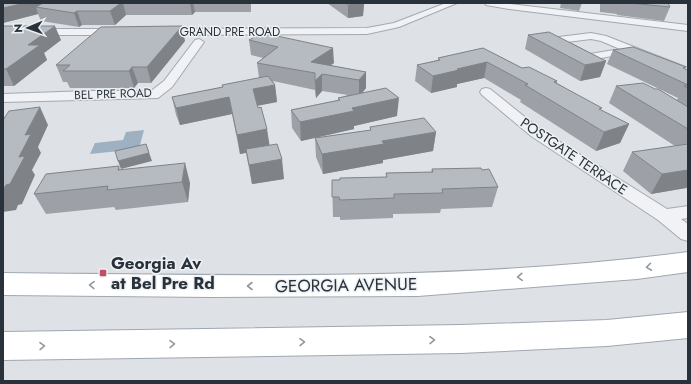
<svg xmlns="http://www.w3.org/2000/svg" width="691" height="384" font-family="Jost,sans-serif">
  <rect width="100%" height="100%" fill="#dee2e6"/>
  <polygon fill="#9db1c3" points="144,130 139,149 90,154 95,143 123,140 126,132"/>
  <g fill="none" stroke-linecap="round" stroke-linejoin="round">
    <defs>
      <g id="minor">
        <polygon points="446,3 457,3 399,27 367,34 160,35 155,32 160,29 367,28 394,23"/>
        <polygon points="485,3 501,3 688,25 688,31 509,9 486,5"/>
        <polygon points="3,29 117,29 122,32 117,35 3,35"/>
        <path d="M591,33L606,36L688,68V75L663,67L630,53L589,60L585,59L556,44L554,40L559,37ZM591,39L601,41L620,49L590,54L567,42Z"/>
        <polygon points="199,39 204,42 172,87 158,98 3,102 3,94 89,91 151,91 164,81 195,40"/>
        <polygon points="486,88 490,89 541,130 667,209 688,206 688,218 681,219 688,224 688,241 681,239 658,220 531,136 482,95 480,92 482,89"/>
      </g>
      <g id="major">
        <path d="M688,252V272L637,279L418,296L211,297L3,295V273C231,275 461,282 688,252Z"/>
        <polygon points="688,312 688,338 607,346 461,353 3,360 3,332 461,325 607,320"/>
      </g>
    </defs>
    <use href="#minor" stroke="#a4a9af" stroke-width="2"/>
    <use href="#major" stroke="#9fa7b0" stroke-width="2"/>
    <use href="#minor" fill="#f0f2f5" fill-rule="evenodd"/>
    <use href="#major" fill="#fff" fill-rule="evenodd"/>
  </g>
  <g fill="#9da1a7">
    <polygon points="3,3 251,3 251,12 195,12 192,15 126,15 115,25 82,25 79,27 41,21 38,14 3,23"/>
    <polygon points="327,3 364,3 363,16 348,18"/>
    <polygon points="561,3 582,3 579,11 560,8"/>
    <polygon points="596,3 668,3 670,7 664,21 617,15 617,14 600,12 600,3"/>
    <polygon points="3,26 61,40 44,53 47,60 14,86 3,86"/>
    <polygon points="263,33 334,63 330,65 366,72 366,88 362,93 397,116 354,126 354,129 301,141 292,128 291,110 338,100 338,98 348,95 322,91 316,98 315,90 273,81 275,85 277,102 257,106 269,146 284,179 252,184 246,153 240,154 232,114 180,125 176,115 172,97 222,87 222,85 259,78 257,63 263,58 251,55 249,40"/>
    <polygon points="528,35 606,61 600,77 580,81 525,49"/>
    <polygon points="185,41 151,83 138,83 134,88 70,88 67,82 63,82 56,65"/>
    <polygon points="483,48 522,68 557,81 557,83 601,110 629,124 620,143 596,151 520,102 521,100 484,78 457,84 457,87 431,93 415,81 417,65 438,60 438,58"/>
    <polygon points="613,50 688,70 688,189 686,188 651,194 623,171 632,152 675,146 609,103 616,86 655,89 677,100 678,98 607,64"/>
    <polygon points="370,127 436,132 433,151 383,160 383,163 323,174 316,157 315,138 370,130"/>
    <polygon points="119,166 120,170 190,183 188,202 116,210 114,207 46,214 34,194"/>
    <polygon points="432,169 482,170 498,187 492,207 441,209 440,213 393,214 393,218 340,220 340,217 333,217 332,180 386,177 386,173 431,172"/>
  </g>
  <g fill="#7f8388">
    <polygon points="25,3 57,3 36,7 38,14 3,23 3,8"/>
    <polygon points="121,3 123,3 126,15 115,25 110,11"/>
    <polygon points="190,3 193,3 195,12 192,15"/>
    <polygon points="361,3 364,3 363,16 348,18 348,5"/>
    <polygon points="77,11 82,25 79,27 74,13"/>
    <polygon points="55,26 61,40 44,53 47,60 14,86 6,69 28,45"/>
    <polygon points="182,26 185,41 151,83 147,67"/>
    <polygon points="333,48 334,63 315,76 315,73 311,62"/>
    <polygon points="606,61 600,77 580,81 585,65"/>
    <polygon points="487,62 484,78 457,84 457,87 431,93 433,76 457,69"/>
    <polygon points="132,67 138,83 134,88 129,71"/>
    <polygon points="366,72 366,88 359,97 359,80"/>
    <polygon points="322,74 322,91 316,98 315,81"/>
    <polygon points="275,85 277,102 255,106 253,89"/>
    <polygon points="229,97 232,114 180,125 176,108"/>
    <polygon points="399,98 397,116 354,126 354,129 301,141 300,122 352,108"/>
    <polygon points="40,107 48,125 38,147 41,153 32,170 35,175 22,204 18,205 16,210 3,212 3,190 19,157 25,135"/>
    <polygon points="629,124 620,143 596,151 604,132"/>
    <polygon points="267,129 270,148 240,154 237,135"/>
    <polygon points="436,132 433,151 383,160 383,163 323,174 322,154 382,141"/>
    <polygon points="146,144 152,161 121,169 118,161"/>
    <polygon points="282,159 284,179 252,184 249,165"/>
    <polygon points="185,163 190,183 188,202 182,182"/>
    <polygon points="688,170 688,185 686,188 651,194 662,174"/>
  </g>
  <g fill="#b6bbc2" stroke="#7f8388">
    <polygon points="3,3 25,3 3,8"/>
    <polygon points="43,3 121,3 110,11 77,11 74,13 36,7"/>
    <polygon points="345,3 361,3 348,5"/>
    <polygon points="630,3 668,3 670,7"/>
    <polygon points="3,26 55,26 28,45 40,45 6,69 3,69"/>
    <polygon points="182,26 147,67 132,67 129,71 63,71 70,65 56,65 101,27"/>
    <polygon points="549,32 606,61 585,65 528,35"/>
    <polygon points="263,33 333,48 311,62 366,72 359,80 322,74 315,81 315,73 257,63 278,47 249,40"/>
    <polygon points="633,47 686,67 683,68 688,70 688,85 613,50"/>
    <polygon points="483,48 522,68 529,67 557,81 554,82 602,108 599,109 629,124 604,132 525,85 528,84 487,62 457,69 459,70 433,76 417,65 440,60 438,58"/>
    <polygon points="268,76 275,85 253,89 258,108 261,107 267,129 237,135 229,97 176,108 172,97 223,87 222,85"/>
    <polygon points="643,83 655,89 658,89 688,107 688,129 616,86"/>
    <polygon points="688,85 688,88 684,86"/>
    <polygon points="386,88 399,98 352,108 354,111 300,122 291,110 340,100 338,98"/>
    <polygon points="40,107 25,135 31,134 19,157 25,156 10,184 6,185 3,190 3,120 9,111"/>
    <polygon points="424,118 436,132 382,141 384,144 322,154 315,138 371,130 370,127"/>
    <polygon points="146,144 149,153 118,161 115,151"/>
    <polygon points="277,144 282,159 249,165 246,149"/>
    <polygon points="688,144 688,170 662,174 632,152"/>
    <polygon points="185,163 182,182 107,190 108,186 34,194 46,174 119,166 118,170"/>
    <polygon points="481,168 482,170 489,169 498,187 442,189 443,193 394,194 394,198 340,200 339,197 332,197 332,180 340,180 340,178 387,177 386,173 433,172 432,169"/>
  </g>
  <defs><path id="oneway-chevron" d="M-2-3.5L2.5 0L-2 3.5" fill="none" stroke-width="1.6" stroke-linecap="round" stroke-linejoin="round"/></defs>
  <g stroke="#94989d">
    <use href="#oneway-chevron" transform="translate(649 267) rotate(172)"/>
    <use href="#oneway-chevron" transform="translate(520 277) rotate(176)"/>
    <use href="#oneway-chevron" transform="translate(92 285) rotate(-179)"/>
    <use href="#oneway-chevron" transform="translate(250 286) rotate(180)"/>
    <use href="#oneway-chevron" transform="translate(432 340) rotate(-1)"/>
    <use href="#oneway-chevron" transform="translate(302 342) rotate(-1)"/>
    <use href="#oneway-chevron" transform="translate(172 344) rotate(-1)"/>
    <use href="#oneway-chevron" transform="translate(42 346) rotate(-1)"/>
  </g>
  <rect fill="#bf4f67" stroke="#edf1f4" stroke-width="1.5" x="99" y="269" width="8" height="8" rx="2"/>
  <g text-anchor="middle" dominant-baseline="central" stroke-width="3" stroke-linejoin="round" paint-order="stroke">
    <g font-size="12" fill="#29313b" stroke="#edf1f4">
      <text x="230" y="32">GRAND PRE ROAD</text>
      <text transform="translate(113 94) rotate(-2)">BEL PRE ROAD</text>
    </g>
    <g font-size="14" fill="#29313b" stroke="#edf1f4">
      <text transform="translate(574 156) rotate(34)">POSTGATE TERRACE</text>
    </g>
    <g font-size="17" font-weight="bold" fill="#29313b" stroke="#edf1f4" text-anchor="start">
      <text x="111" y="263">Georgia Av<tspan x="111" dy="20">at Bel Pre Rd</tspan></text>
    </g>
    <g font-size="17" fill="#29313b" stroke="#edf1f4">
      <text transform="translate(346 285) rotate(-1)">GEORGIA AVENUE</text>
    </g>
  </g>
  <rect width="691" height="384" fill="none" stroke="#29313b" stroke-width="8"/>
  <g transform="translate(28 28) rotate(268)" stroke="#edf1f4" stroke-width="3" paint-order="stroke">
  <path d="M0-3L7 15L0 10L-7 15Z" fill="#29313b"/>
  <text y="-6" font-size="11" font-weight="bold" text-anchor="middle" fill="#29313b">N</text>
  </g>
</svg>
